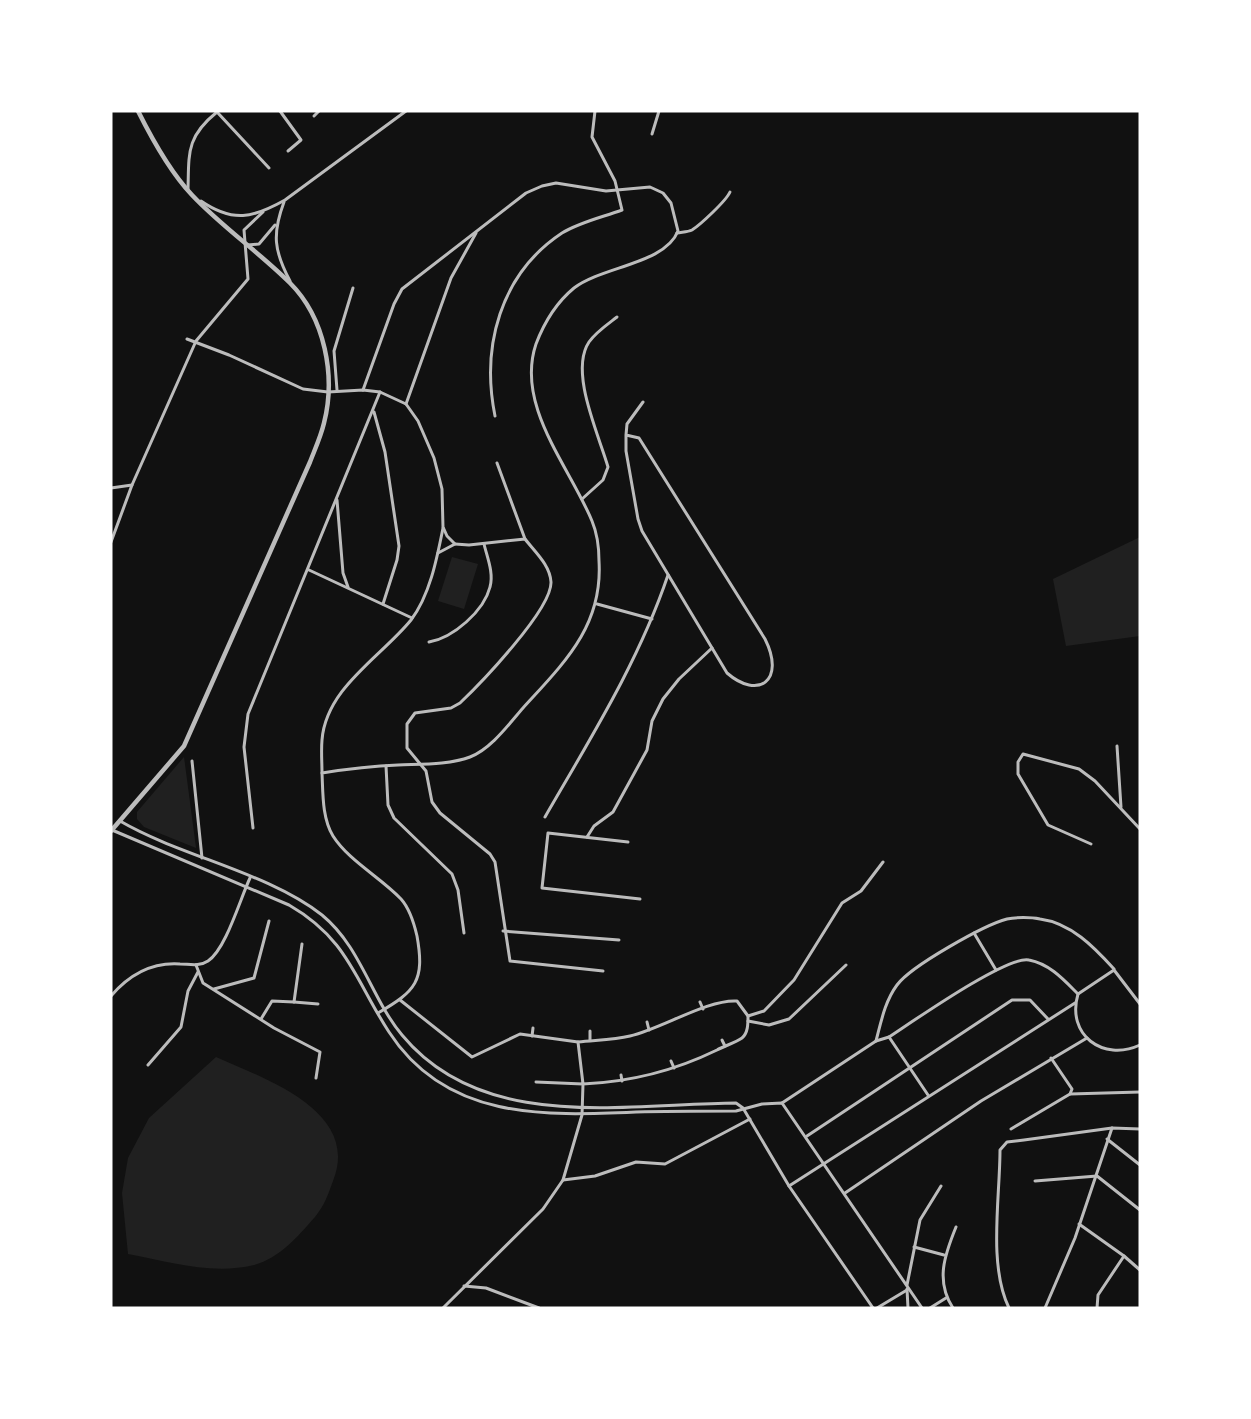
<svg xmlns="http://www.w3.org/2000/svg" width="1251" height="1419" font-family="Quicksand,sans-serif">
  <rect width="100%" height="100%" fill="#111"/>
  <g fill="#202020">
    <polygon points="1140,537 1140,636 1066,646 1053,579"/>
    <polygon points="452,557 478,564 464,609 438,601"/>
    <polygon points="184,757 196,848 144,827 137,819 137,812"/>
    <path d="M216,1057C265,1079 361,1111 333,1181C328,1195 324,1206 315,1217C298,1236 280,1258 254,1265C212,1275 170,1262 128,1254L122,1193L128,1158L149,1118Z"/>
  </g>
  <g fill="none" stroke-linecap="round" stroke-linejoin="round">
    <g stroke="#bcbcbc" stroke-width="3">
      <polyline points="280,111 301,140 288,151"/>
      <polyline points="217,112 269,168"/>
      <polyline points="314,116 319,111"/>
      <polyline points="652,134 659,111"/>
      <path d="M188,190C189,153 186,137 217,112"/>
      <path d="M201,201C233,223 253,218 285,200L406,111"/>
      <path d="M284,202C272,234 274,251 290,281"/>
      <path d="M677,233C682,232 688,232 692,230C700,225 726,201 730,192"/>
      <polyline points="248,245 259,244 275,225"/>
      <polyline points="187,339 229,355 303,389 328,392 363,390 380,392 406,404 418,421 434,458 442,489 443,527 447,536 455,544 438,553"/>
      <polyline points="337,390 334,351 353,288"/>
      <path d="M363,390L394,304L402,289L526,193L542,186L556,183L606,191L650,187L663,193L671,203L678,231C665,264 603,266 574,288C557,302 544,323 536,344C515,406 570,467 592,521C597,533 599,548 599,561C603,626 564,663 523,708C509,724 491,749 470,757C449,765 421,764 398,765C373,766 347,769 322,773C323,793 322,818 333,836C349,861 380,877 401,899C410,909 414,923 417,936C425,981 416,991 378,1013"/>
      <polyline points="406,404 451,278 476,233"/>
      <polyline points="374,412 385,452 399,546 397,560 383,604"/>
      <path d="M495,416C481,347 500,274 562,233C580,222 603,217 622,210L615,181L592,137L595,111"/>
      <path d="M626,435L639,438L765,639C786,681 758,700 727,673L642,531L638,519L626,451V435L627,424L643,402"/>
      <polyline points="497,463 525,539"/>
      <polyline points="111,488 132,485"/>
      <path d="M582,499L603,480L608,467C599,435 569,372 589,342C596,332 608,324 617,317"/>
      <polyline points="337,500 343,573 348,587"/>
      <polyline points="111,542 132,485 196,341 248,279 244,230 263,212"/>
      <path d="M455,544L469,545L525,539C535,552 550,565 551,582C552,609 481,683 460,703L451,708L415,713L407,724V748L426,771L432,802L440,813L490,854L495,862L510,961L603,971"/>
      <polyline points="309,570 412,618"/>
      <polyline points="597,604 652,619"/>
      <path d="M429,642C453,638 484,611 490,587C494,573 487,557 484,544"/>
      <polyline points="1117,746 1121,807"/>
      <polyline points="192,761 202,858"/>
      <polyline points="386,766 388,805 394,818 452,874 458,890 464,933"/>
      <path d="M322,773C322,762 321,751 322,740C326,688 381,657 411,620C430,595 437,558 443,528"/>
      <path d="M545,817C590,739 639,661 668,575"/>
      <path d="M120,821C182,857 267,872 322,915C361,947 371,998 402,1035C483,1133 624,1104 736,1103L743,1108L789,1186L873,1308"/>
      <polyline points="253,828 244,747 248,714 380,392"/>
      <path d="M112,830L289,905C348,939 355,980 389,1032C446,1120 543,1116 636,1112C669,1111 703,1111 736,1111L762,1104L782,1103L922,1308"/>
      <polyline points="587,837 594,826 613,812 647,750 652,721 663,699 679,679 712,648"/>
      <polyline points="628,842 548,833 542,888 640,899"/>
      <polyline points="1091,844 1048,825 1018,774 1018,762 1023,754 1079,769 1095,781 1140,829"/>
      <polyline points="503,931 619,940"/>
      <polyline points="974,933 996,970"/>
      <polyline points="196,965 203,983 274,1028 320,1052 316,1078"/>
      <polyline points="214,989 254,978 269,921"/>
      <path d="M1078,994C1066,1035 1103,1062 1140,1045"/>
      <path d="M111,996C129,975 152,962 180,964C189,964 199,967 208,961C226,949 240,899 250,878"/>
      <polyline points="400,1000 472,1057 520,1034 578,1042"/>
      <polyline points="294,1002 318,1004"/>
      <polyline points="700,1002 703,1009"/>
      <polyline points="748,1016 764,1011 794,980 842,903 861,891 883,862"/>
      <polyline points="261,1019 272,1001 294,1002 302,944"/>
      <polyline points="748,1021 769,1025 789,1019 846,965"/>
      <polyline points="647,1022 649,1030"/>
      <polyline points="590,1031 590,1040"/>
      <polyline points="532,1036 533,1028"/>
      <polyline points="889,1037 928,1095"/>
      <polyline points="722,1040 725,1046"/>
      <path d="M876,1041C881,1022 885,1001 897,985C911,966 984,925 1007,919C1016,917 1031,917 1040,919C1071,923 1094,947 1114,969"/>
      <polyline points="671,1061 674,1068"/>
      <polyline points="148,1065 181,1027 188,991 198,972"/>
      <polyline points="621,1075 622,1081"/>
      <polyline points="1070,1094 1140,1092"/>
      <path d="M782,1103L876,1041L889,1037C912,1022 1007,955 1029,960C1050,964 1064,980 1078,994L1114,970L1140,1004"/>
      <polyline points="1011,1129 1070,1094 1072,1089 1051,1058"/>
      <polyline points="807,1136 1012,1000 1030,1000 1048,1019"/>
      <polyline points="1107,1139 1140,1165"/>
      <polyline points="563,1180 595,1176 636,1162 665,1164 750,1119"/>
      <polyline points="1035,1181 1097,1176 1140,1210"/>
      <polyline points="789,1186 1075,1003"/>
      <polyline points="845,1193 981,1101 1087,1038"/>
      <polyline points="1079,1224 1124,1256 1098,1295 1097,1308"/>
      <polyline points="914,1247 944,1255"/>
      <polyline points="1124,1256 1140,1270"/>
      <polyline points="907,1285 920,1220 941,1186"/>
      <polyline points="464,1286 486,1288 539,1308"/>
      <polyline points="907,1289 908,1308"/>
      <path d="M443,1308L543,1209L563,1180L582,1115L583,1084C631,1082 674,1071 717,1050C724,1046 735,1043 742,1038C748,1033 748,1024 748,1016L737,1001C708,999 661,1029 630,1036C613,1040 595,1040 578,1042L583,1084L536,1082"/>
      <polyline points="877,1308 907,1290"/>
      <polyline points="930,1308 946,1298"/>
      <path d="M953,1308C935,1281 945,1254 956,1227"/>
      <path d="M1009,1308C988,1265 1000,1198 1000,1150L1007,1142L1024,1140L1112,1128L1140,1129"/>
      <polyline points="1045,1308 1075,1238 1112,1128"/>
    </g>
    <path stroke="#bcbcbc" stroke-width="4.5" d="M111,831L184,746L310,462C315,449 321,436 324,423C336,376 325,318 290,283C259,252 222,227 192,195C170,172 152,139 138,111"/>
  </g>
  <rect width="1251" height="1419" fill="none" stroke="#ffffff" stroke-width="225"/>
</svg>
